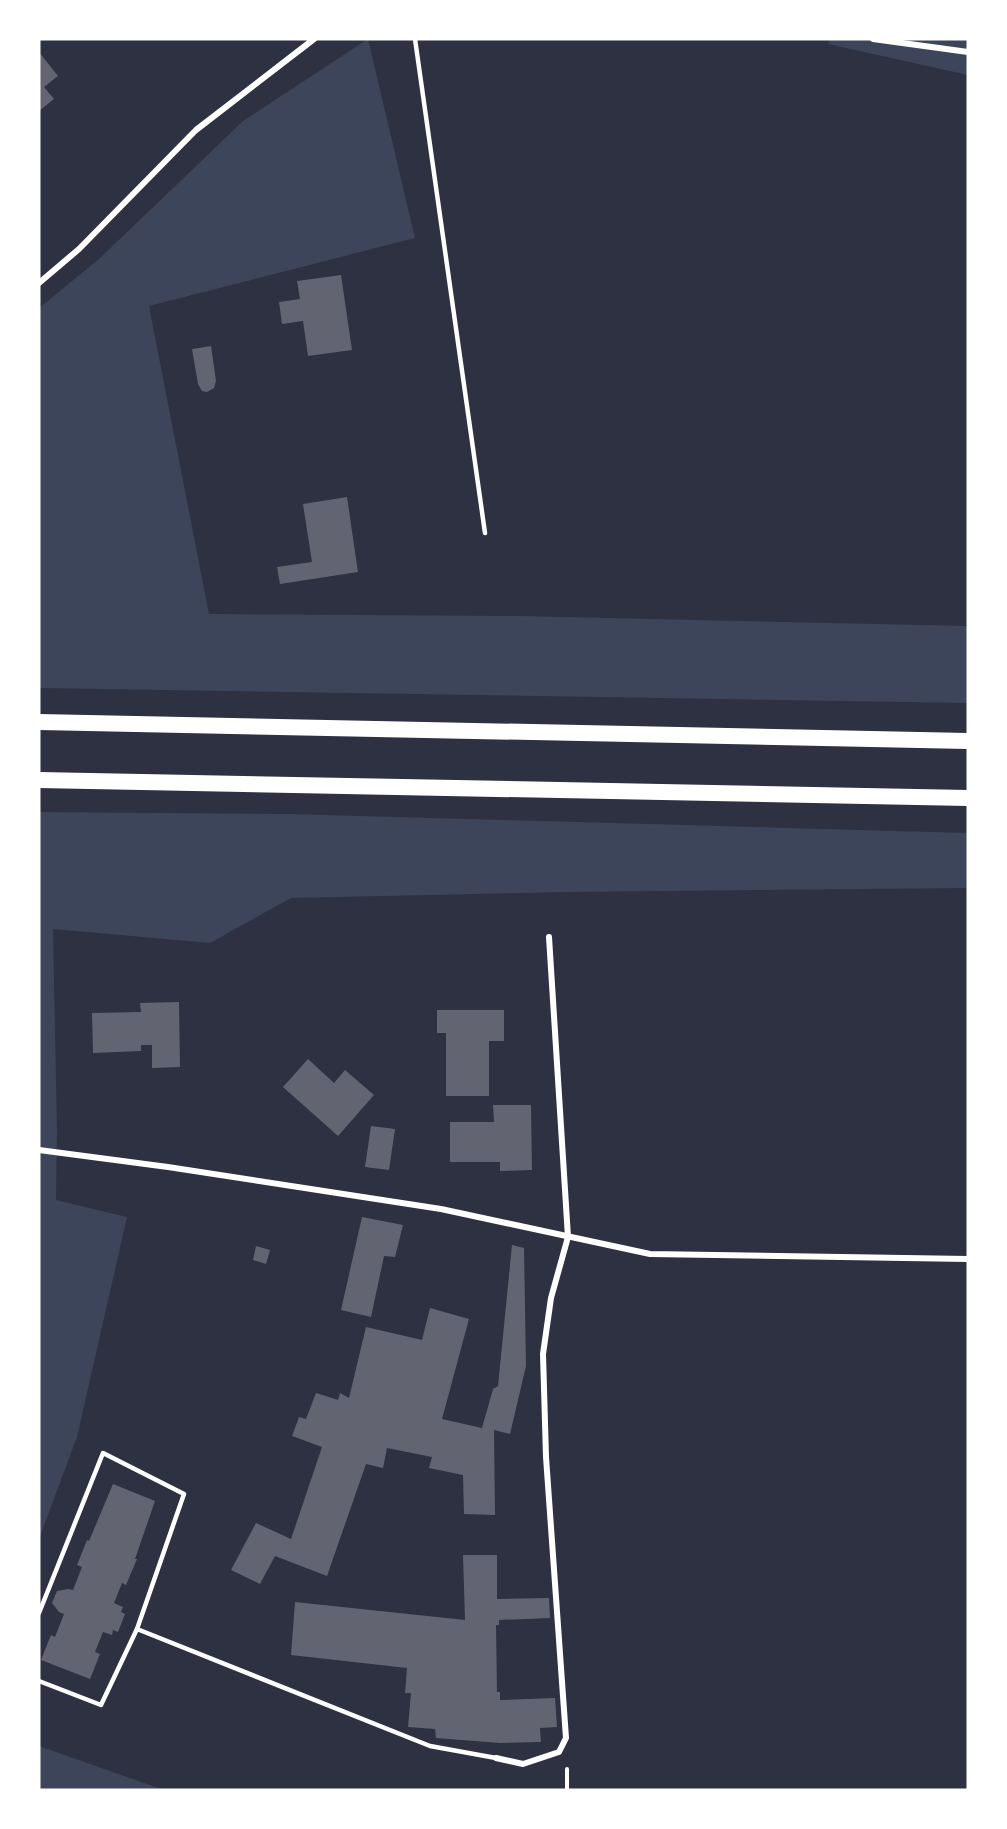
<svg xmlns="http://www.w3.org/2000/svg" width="1007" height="1829" font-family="'Nunito Sans',sans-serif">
  <rect width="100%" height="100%" fill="#2d3142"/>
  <g fill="#3c4559">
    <polygon points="368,39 415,238 149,306 209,614 519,616 968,626 968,703 39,688 39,308 99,259 243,121"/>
    <polygon points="830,39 968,39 968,75 828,44"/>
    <polygon points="39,812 290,814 968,833 968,888 567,892 291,898 210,943 53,929 57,1130 56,1200 127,1217 77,1437 39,1539"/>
    <polygon points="39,1746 164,1790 39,1790"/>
  </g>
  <g fill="#626471">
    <polygon points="39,52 58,76 44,87 54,99 39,111"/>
    <polygon points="341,275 352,350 308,356 303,321 282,324 279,302 300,299 297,281"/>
    <polygon points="211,346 216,381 214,388 207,392 202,391 198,384 192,349"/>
    <polygon points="347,497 358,572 280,584 277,567 312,562 303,504"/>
    <polygon points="179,1002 180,1067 152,1068 152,1045 141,1045 141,1051 93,1053 92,1013 141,1012 140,1003"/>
    <polygon points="437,1010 504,1010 504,1041 489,1041 489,1096 446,1096 446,1033 437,1033"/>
    <polygon points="308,1059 334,1083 345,1070 374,1095 338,1136 283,1087"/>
    <polygon points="493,1105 531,1105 532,1170 500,1171 500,1162 450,1162 450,1122 494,1122"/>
    <polygon points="371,1126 395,1129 389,1170 365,1167"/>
    <polygon points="362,1217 403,1225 395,1257 384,1256 371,1317 341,1310"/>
    <polygon points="512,1245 524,1248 526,1366 510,1434 494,1430 495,1515 464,1514 463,1475 429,1468 432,1457 387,1448 383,1468 366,1464 327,1576 275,1556 260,1584 231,1570 256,1523 291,1539 322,1447 292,1436 299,1417 306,1419 316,1393 338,1400 340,1393 349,1398 366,1327 422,1340 430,1308 469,1319 442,1419 482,1428 493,1389 498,1386"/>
    <polygon points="256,1246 270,1250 266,1264 253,1260"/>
    <polygon points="113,1484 155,1501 135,1559 137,1559 126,1585 122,1583 114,1603 123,1607 121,1612 125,1614 118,1632 113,1630 112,1635 103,1632 95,1652 100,1654 90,1679 41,1660 51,1635 55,1637 64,1614 59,1612 52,1603 57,1591 68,1589 73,1590 82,1567 77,1565 87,1540 89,1541"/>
    <polygon points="463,1555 497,1555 497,1599 549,1598 550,1618 499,1620 499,1625 496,1625 497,1692 500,1692 500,1700 555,1698 557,1727 540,1728 541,1742 500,1743 436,1738 435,1729 408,1727 411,1693 405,1693 407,1668 291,1655 295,1602 465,1620"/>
  </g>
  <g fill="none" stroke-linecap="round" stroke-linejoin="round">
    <polyline stroke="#fff" stroke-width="4" points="567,1769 567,1790"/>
    <g stroke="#fff" stroke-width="4.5">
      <polyline points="415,39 485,533"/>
      <polyline points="39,1613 103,1453 184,1494 137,1629 101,1705 39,1681"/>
      <polyline points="137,1629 430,1746 496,1758"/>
    </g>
    <g stroke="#fff" stroke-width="6">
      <polyline points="873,39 968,52"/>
      <polyline points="39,283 79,249 196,130 314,39"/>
      <polyline points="39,1150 168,1167 441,1209 650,1254 968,1259"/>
      <polyline points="496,1758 523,1764 559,1752 566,1738 546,1457 543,1354 551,1298 568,1237 549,937"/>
    </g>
    <g stroke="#fff" stroke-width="16">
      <polyline points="39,722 968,741"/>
      <polyline points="39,780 968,798"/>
    </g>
  </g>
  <rect width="1007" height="1829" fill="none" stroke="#ffffff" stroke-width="81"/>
</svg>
